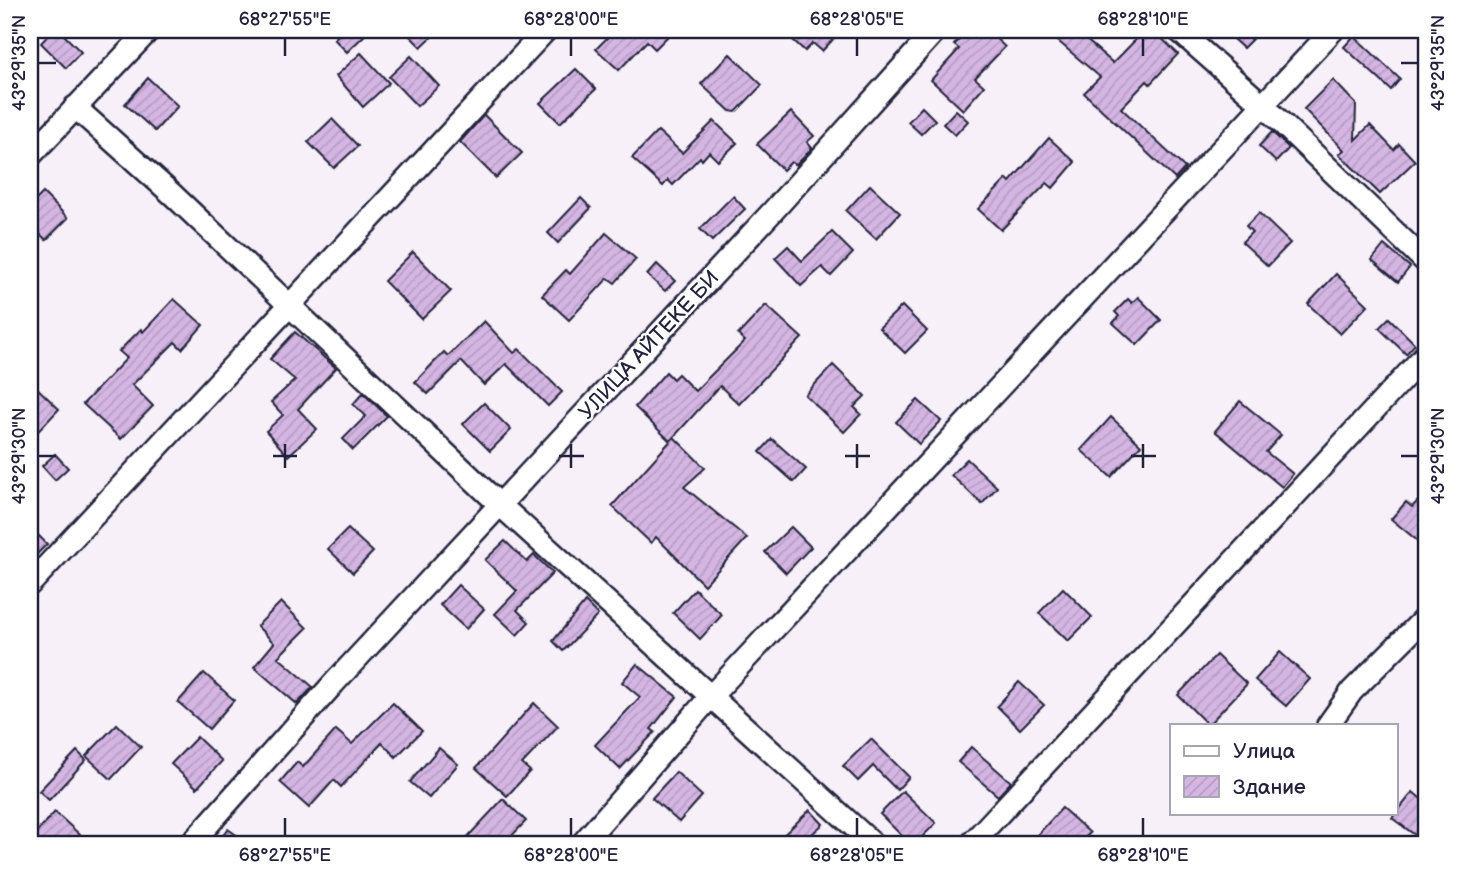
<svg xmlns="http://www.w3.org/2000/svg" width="1457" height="874" font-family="'Balsamiq Sans',sans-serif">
  <defs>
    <pattern id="building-hatch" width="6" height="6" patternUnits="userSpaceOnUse" patternTransform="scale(1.75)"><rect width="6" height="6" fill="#d5b6e3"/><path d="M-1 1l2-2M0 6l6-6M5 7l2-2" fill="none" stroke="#b79cc4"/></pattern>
  </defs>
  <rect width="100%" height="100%" fill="#f7f0f9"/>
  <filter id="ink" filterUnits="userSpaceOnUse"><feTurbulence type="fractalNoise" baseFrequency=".0143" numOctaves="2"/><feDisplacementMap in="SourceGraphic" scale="14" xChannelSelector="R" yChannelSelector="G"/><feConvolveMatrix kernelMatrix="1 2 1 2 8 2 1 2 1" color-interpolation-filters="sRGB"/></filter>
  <g filter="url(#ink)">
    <g fill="url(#building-hatch)" stroke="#22223b" stroke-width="2">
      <polygon points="53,30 59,30 81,52 66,68 41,43"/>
      <polygon points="344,30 370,30 347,52 334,39"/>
      <polygon points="404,30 439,30 421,47"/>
      <polygon points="615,30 674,30 655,49 647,41 619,70 596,49"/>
      <polygon points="782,30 842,30 822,51 813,43 805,51"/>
      <polygon points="969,30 987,30 1005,47 975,78 984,86 963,110 931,80 959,49 954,45"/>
      <polygon points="1045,30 1075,30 1113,63 1145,30 1153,30 1178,54 1150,84 1147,81 1121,108 1185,168 1175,179 1084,93 1100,77"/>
      <polygon points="1223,30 1261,30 1243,48"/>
      <polygon points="1354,36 1400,79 1391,90 1344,47"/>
      <polygon points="361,53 389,83 363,107 336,76"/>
      <polygon points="730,54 762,85 736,112 730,111 701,84"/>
      <polygon points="411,56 439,86 417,106 389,77"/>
      <polygon points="576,69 596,89 560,123 540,103"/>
      <polygon points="148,78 178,106 155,131 125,104"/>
      <polygon points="1333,80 1356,104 1355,140 1370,125 1394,150 1399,144 1415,161 1380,194 1339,154 1344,150 1304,109"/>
      <polygon points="922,107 935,120 921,134 908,122"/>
      <polygon points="956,110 968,121 955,135 943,124"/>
      <polygon points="791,112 814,136 807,142 812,148 803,158 796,165 791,162 783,170 757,144"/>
      <polygon points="484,115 522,153 496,178 460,142"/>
      <polygon points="332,119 358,146 334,168 308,142"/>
      <polygon points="714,121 737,143 718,161 709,152 702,160 700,157 673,185 668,180 663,186 632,158 658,131 682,153"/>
      <polygon points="1272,132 1289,148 1276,162 1259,146"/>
      <polygon points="1049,138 1075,162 1053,188 1047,183 1001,230 978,209 1007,179 1010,182"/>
      <polygon points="870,185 900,213 876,239 846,211"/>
      <polygon points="43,193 68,218 46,240 30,224 30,206"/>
      <polygon points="733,196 745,209 712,241 700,229"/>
      <polygon points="581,198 591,208 558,243 548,233"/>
      <polygon points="1259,213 1290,243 1268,266 1242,242 1252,232 1246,226"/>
      <polygon points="832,232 853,253 831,276 822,267 801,286 775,258 788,246 802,261"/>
      <polygon points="606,233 636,259 615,283 608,278 569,320 542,295 566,270 570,274"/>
      <polygon points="1384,245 1410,267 1398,282 1372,260"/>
      <polygon points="413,252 451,291 422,319 384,281"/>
      <polygon points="657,264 675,281 665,291 647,275"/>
      <polygon points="1336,274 1368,305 1340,334 1308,304"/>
      <polygon points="1138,297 1161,320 1137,345 1113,323 1119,316 1115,312 1128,299 1132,303"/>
      <polygon points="174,299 203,325 182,349 175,342 132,385 153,406 121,439 83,404 127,358 119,351 141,329 143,332"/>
      <polygon points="766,305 802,338 739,404 720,386 670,441 635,407 666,372 673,379 678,374 695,391 745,341 738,335"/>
      <polygon points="902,306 927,331 905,353 879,328"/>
      <polygon points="1389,318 1415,344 1406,354 1379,328"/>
      <polygon points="484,321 514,353 519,349 562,392 548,406 506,364 484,385 461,361 428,394 415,382 444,352 448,356"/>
      <polygon points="295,332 336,368 298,409 317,429 288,456 266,431 283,415 271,402 295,380 270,359"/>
      <polygon points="833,365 865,396 854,407 861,414 844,432 805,395"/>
      <polygon points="30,381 59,409 30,440"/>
      <polygon points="363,393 387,416 353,450 343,439 366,416 353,404"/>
      <polygon points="918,400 941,421 919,444 896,422"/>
      <polygon points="1240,401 1281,435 1266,452 1293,474 1282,487 1215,431"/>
      <polygon points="484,403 511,430 490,451 463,424"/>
      <polygon points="1111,417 1141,445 1111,477 1081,450"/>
      <polygon points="674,437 705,468 684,487 747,538 704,585 656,537 651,543 612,506"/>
      <polygon points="772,439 806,469 794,482 760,452"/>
      <polygon points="55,454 68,468 55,480 42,466"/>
      <polygon points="967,459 997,487 982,504 951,475"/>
      <polygon points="1427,492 1427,532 1419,542 1391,519 1406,502 1412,507"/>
      <polygon points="791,527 811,547 786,573 765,552"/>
      <polygon points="348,529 373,552 353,573 328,549"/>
      <polygon points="36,533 47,544 30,561 30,540"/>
      <polygon points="505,541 527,562 534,555 553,573 517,610 529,622 517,635 495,614 517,591 485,560"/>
      <polygon points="458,585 484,609 466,629 440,605"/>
      <polygon points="1063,588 1092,617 1068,641 1039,613"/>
      <polygon points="695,589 722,615 700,639 673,613"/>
      <polygon points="281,602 307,628 278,657 313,687 297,704 254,667 274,643 257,626"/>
      <polygon points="585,602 598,615 563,651 553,641"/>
      <polygon points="1280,652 1310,679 1286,706 1255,680"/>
      <polygon points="1216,655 1247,684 1208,725 1178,695"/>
      <polygon points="637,664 677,697 651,729 655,732 620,769 595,745 640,697 622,682"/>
      <polygon points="204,673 234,700 209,729 178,702"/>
      <polygon points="1019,682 1044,705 1020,729 997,706"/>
      <polygon points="393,703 422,731 396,757 382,743 341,787 334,780 309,808 280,782 297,762 303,767 336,730 352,744"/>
      <polygon points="534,703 558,726 522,764 530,771 507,796 476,768"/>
      <polygon points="117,724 141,747 111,779 86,756"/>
      <polygon points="197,737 222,761 197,788 171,764"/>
      <polygon points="871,739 909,777 897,790 873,766 858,781 843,766"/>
      <polygon points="971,747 1011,782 998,796 958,762"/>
      <polygon points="439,748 458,764 429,798 410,782"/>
      <polygon points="77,751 86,760 49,800 39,791"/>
      <polygon points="676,772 702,796 679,822 652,798"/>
      <polygon points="903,791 936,823 915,844 910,844 880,814"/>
      <polygon points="1413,792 1427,804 1427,844 1392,818"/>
      <polygon points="503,799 526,821 504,844 461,844"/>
      <polygon points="1062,808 1090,833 1079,844 1029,844"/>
      <polygon points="810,810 823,824 801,844 774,844"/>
      <polygon points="55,812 90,844 42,844 33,836"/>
      <polygon points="228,829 249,844 216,844"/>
    </g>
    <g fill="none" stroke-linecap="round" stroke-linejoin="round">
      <defs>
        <g id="minor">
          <polyline points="1178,30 1263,105 1427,263"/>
          <polyline points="75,107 173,195 499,504 873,844"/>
          <polyline points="30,156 149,30"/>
          <polyline points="30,584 546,30"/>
          <polyline points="1328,725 1352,691 1427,616"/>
          <polyline points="191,844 334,683 773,211 936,30"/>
          <polyline points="582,844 712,695 1333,30"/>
          <polyline points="971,844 1427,353"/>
        </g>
      </defs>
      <use href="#minor" stroke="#22223b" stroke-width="26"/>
      <use href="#minor" stroke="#fff" stroke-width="21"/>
    </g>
  </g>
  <path fill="none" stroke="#22223b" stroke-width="2.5" d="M285,38V56M571,38V56M857,38V56M1143,38V56M38,63H56M1401,63H1418M285,444V468M571,444V468M857,444V468M1143,444V468M38,456H56M273,456H297M559,456H584M845,456H870M1131,456H1156M1401,456H1418M285,818V836M571,818V836M857,818V836M1143,818V836"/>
  <g text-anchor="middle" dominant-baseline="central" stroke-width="5" stroke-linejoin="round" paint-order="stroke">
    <g font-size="21" fill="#22223b" stroke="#fff">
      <text transform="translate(649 345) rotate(-47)">УЛИЦА АЙТЕКЕ БИ</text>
    </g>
  </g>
  <rect width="1457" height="874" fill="none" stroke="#fff" stroke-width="77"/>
  <rect x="1170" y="724" width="228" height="91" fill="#ffffff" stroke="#a7a7b1" stroke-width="2"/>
  <rect x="1184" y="746" width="35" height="10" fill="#ffffff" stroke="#a7a7b1" stroke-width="2"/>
  <text x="1233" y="758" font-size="21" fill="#22223b">Улица</text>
  <rect x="1184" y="776" width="35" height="21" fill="url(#building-hatch)" stroke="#a7a7b1" stroke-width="2"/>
  <text x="1233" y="794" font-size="21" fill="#22223b">Здание</text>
  <rect x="38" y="38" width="1380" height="798" fill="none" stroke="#22223b" stroke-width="2.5"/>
  <g font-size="18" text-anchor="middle" fill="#22223b">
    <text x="285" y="25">68°27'55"E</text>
    <text x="571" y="25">68°28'00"E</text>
    <text x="857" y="25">68°28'05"E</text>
    <text x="1143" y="25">68°28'10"E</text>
    <text transform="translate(19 63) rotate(-90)" y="6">43°29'35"N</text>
    <text transform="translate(1438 63) rotate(-90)" y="6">43°29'35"N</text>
    <text transform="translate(19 456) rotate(-90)" y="6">43°29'30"N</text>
    <text transform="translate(1438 456) rotate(-90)" y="6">43°29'30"N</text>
    <text x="285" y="861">68°27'55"E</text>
    <text x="571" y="861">68°28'00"E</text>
    <text x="857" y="861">68°28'05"E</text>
    <text x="1143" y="861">68°28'10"E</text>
  </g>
</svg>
